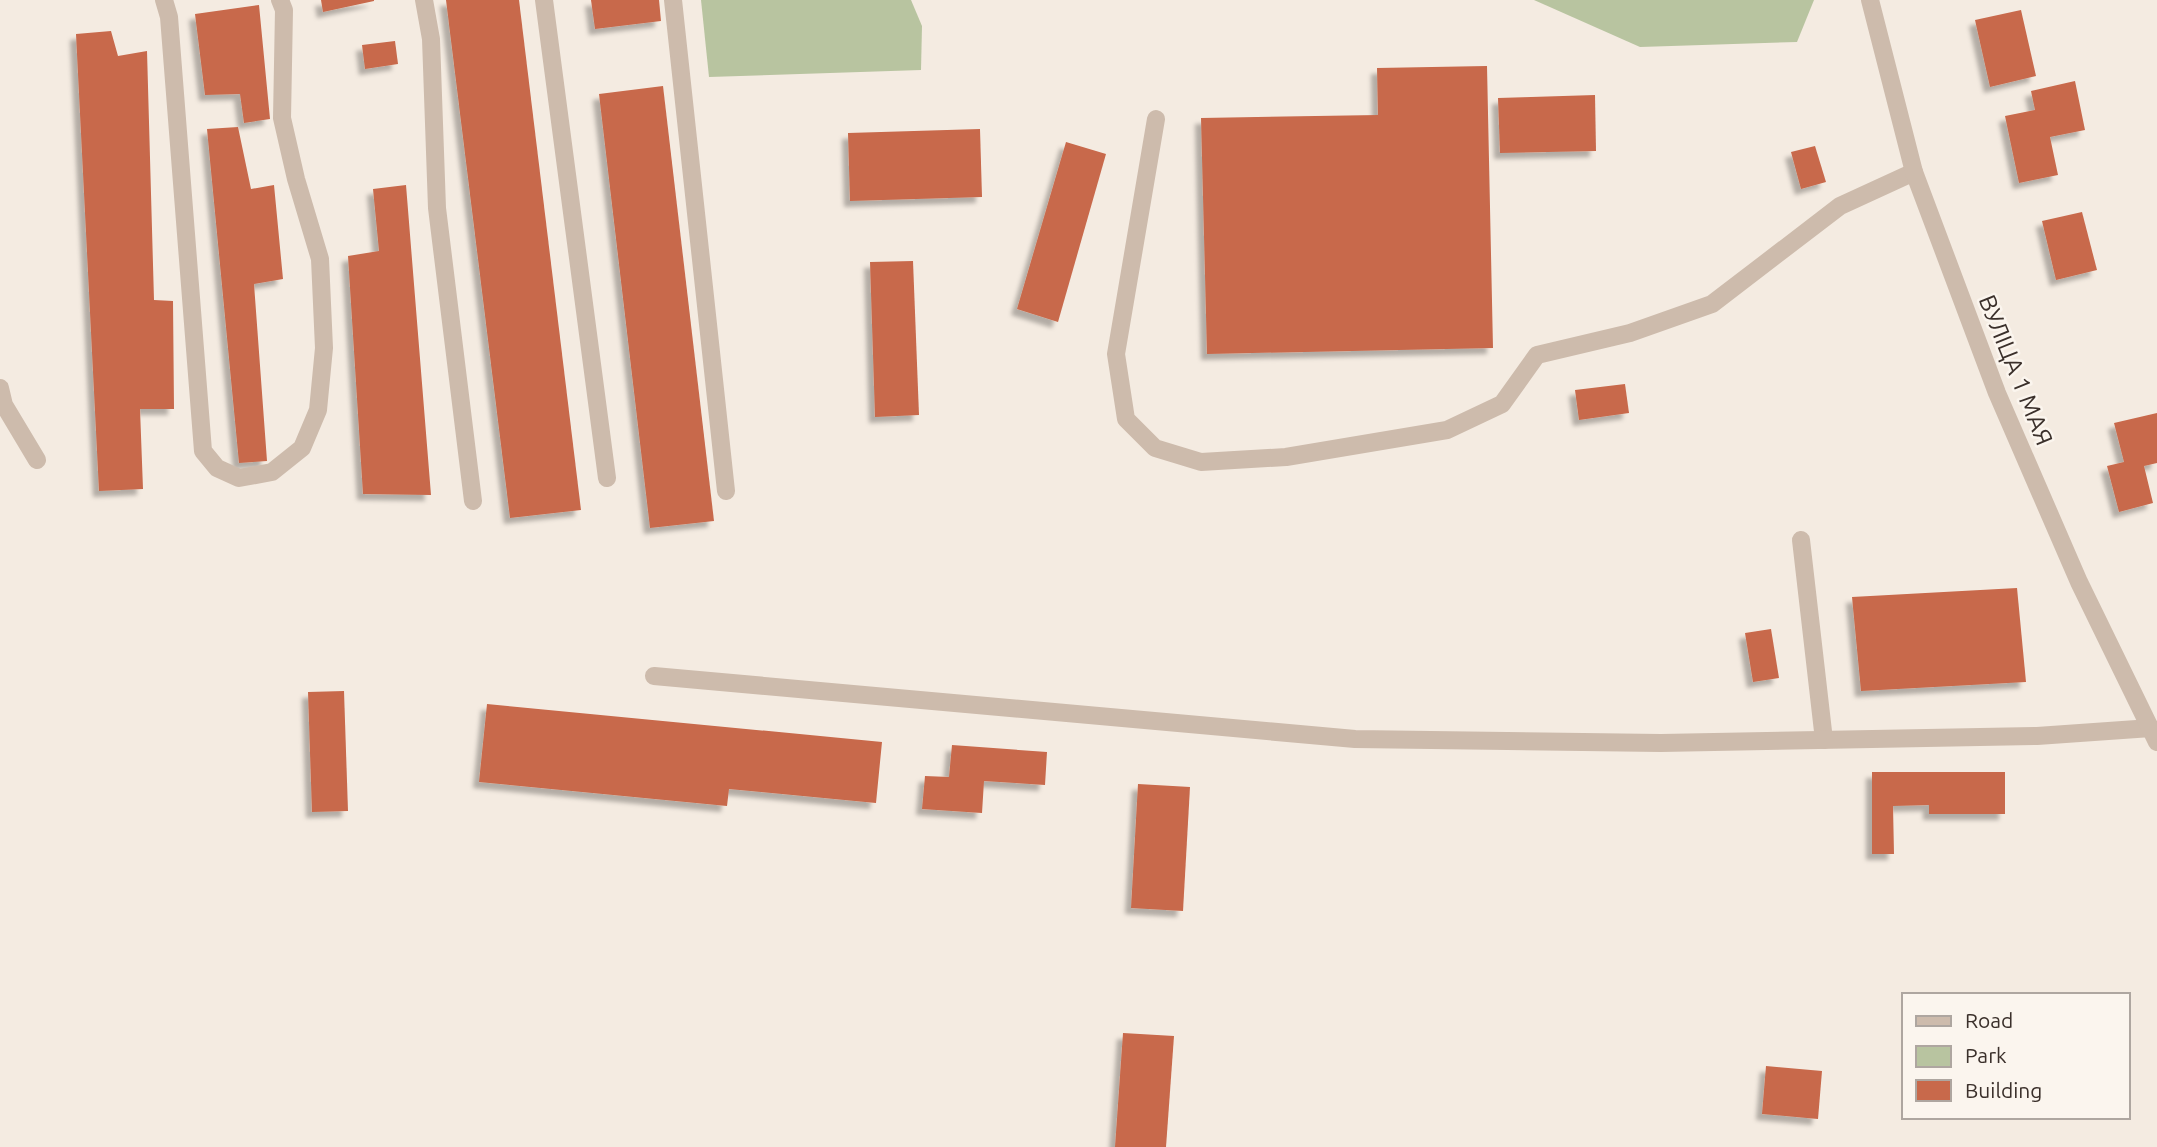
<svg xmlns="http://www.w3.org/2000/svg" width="2157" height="1147" font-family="Ubuntu,sans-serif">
  <defs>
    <filter id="shadow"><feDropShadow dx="-6" dy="6" stdDeviation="2" flood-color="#0004"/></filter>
  </defs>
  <rect width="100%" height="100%" fill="#f4ebe1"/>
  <g fill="#b8c4a0">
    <polygon points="701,0 911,0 922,26 921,70 709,77"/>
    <polygon points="1534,0 1814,0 1797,42 1640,47"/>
  </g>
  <g fill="#c8694b" filter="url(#shadow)">
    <polygon points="321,0 374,0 374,1 323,12"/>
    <polygon points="446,0 519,0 581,510 510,518"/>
    <polygon points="591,0 659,0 661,21 595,29"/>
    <polygon points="259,5 270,119 244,123 240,94 205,95 195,14"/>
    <polygon points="2021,10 2036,76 1990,87 1975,20"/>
    <polygon points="111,31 118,56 147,51 154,300 173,301 174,409 140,409 143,489 99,491 76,34"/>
    <polygon points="395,41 398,64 365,69 362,45"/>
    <polygon points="1487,66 1493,348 1207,354 1201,118 1378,115 1377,68"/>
    <polygon points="2075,81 2085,130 2050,137 2058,175 2019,183 2005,116 2035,110 2031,91"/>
    <polygon points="663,86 714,521 650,528 599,94"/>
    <polygon points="1595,95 1596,151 1500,153 1498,98"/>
    <polygon points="238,127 251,189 274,185 283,279 254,284 267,461 239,463 207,129"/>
    <polygon points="980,129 982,197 850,201 848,133"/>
    <polygon points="1066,142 1106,154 1058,322 1017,309"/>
    <polygon points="1815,146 1826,182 1801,189 1791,152"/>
    <polygon points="406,185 431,495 363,494 348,256 379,251 373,189"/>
    <polygon points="2082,212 2097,270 2056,280 2042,221"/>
    <polygon points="913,261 919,415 875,417 870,262"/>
    <polygon points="1625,384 1629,413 1579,420 1575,390"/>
    <polygon points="2157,413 2157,463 2144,466 2153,503 2119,512 2107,466 2124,462 2114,423"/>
    <polygon points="2017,588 2026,682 1861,691 1852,597"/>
    <polygon points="1771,629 1779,678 1753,682 1745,633"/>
    <polygon points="344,691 348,811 312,812 308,692"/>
    <polygon points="487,704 882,742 876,803 729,789 727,806 479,782"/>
    <polygon points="952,745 1047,752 1045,785 984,781 982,813 922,809 925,776 949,777"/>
    <polygon points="1872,772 2005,772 2005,814 1929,814 1929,805 1893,806 1894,854 1872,854"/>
    <polygon points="1138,784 1190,787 1183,911 1131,908"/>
    <polygon points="1123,1033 1174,1036 1166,1147 1115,1147"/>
    <polygon points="1766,1066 1822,1071 1818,1119 1762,1114"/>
  </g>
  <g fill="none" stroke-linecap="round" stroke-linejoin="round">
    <g stroke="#cdbbac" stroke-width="18">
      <polyline points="164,0 169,17 203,451 217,468 239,478 272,472 302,448 318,410 324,348 320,259 296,179 282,118 284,10 280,0"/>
      <polyline points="424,0 431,39 437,208 473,501"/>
      <polyline points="544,0 607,478"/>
      <polyline points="673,0 726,491"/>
      <polyline points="1156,119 1116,354 1126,419 1155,448 1201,462 1286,457 1447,430 1502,404 1537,355 1630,333 1712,304 1840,206 1914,172"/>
      <polyline points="0,388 4,405 37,460"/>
      <polyline points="1801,540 1824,740"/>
      <polyline points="654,676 1355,739 1661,743 2037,736 2151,728"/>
    </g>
    <polyline stroke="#cdbbac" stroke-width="18" points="1870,0 1914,172 1997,393 2079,582 2157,742"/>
  </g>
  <g text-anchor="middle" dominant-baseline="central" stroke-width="5" stroke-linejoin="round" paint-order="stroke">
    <g font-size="24" fill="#3b302b" stroke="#fbf5ee">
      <text transform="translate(2016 370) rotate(68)">ВУЛІЦА 1 МАЯ</text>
    </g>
  </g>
  <rect x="1902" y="993" width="228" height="126" fill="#fbf5ee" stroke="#aea6a0" stroke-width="2"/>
  <rect x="1916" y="1016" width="35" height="10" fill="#cdbbac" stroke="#aea6a0" stroke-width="2"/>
  <text x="1965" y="1028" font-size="21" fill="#3b302b">Road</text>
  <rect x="1916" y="1046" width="35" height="21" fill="#b8c4a0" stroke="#aea6a0" stroke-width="2"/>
  <text x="1965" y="1063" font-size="21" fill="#3b302b">Park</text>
  <rect x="1916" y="1080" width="35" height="21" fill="#c8694b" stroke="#aea6a0" stroke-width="2"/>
  <text x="1965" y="1098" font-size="21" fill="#3b302b">Building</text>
</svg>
